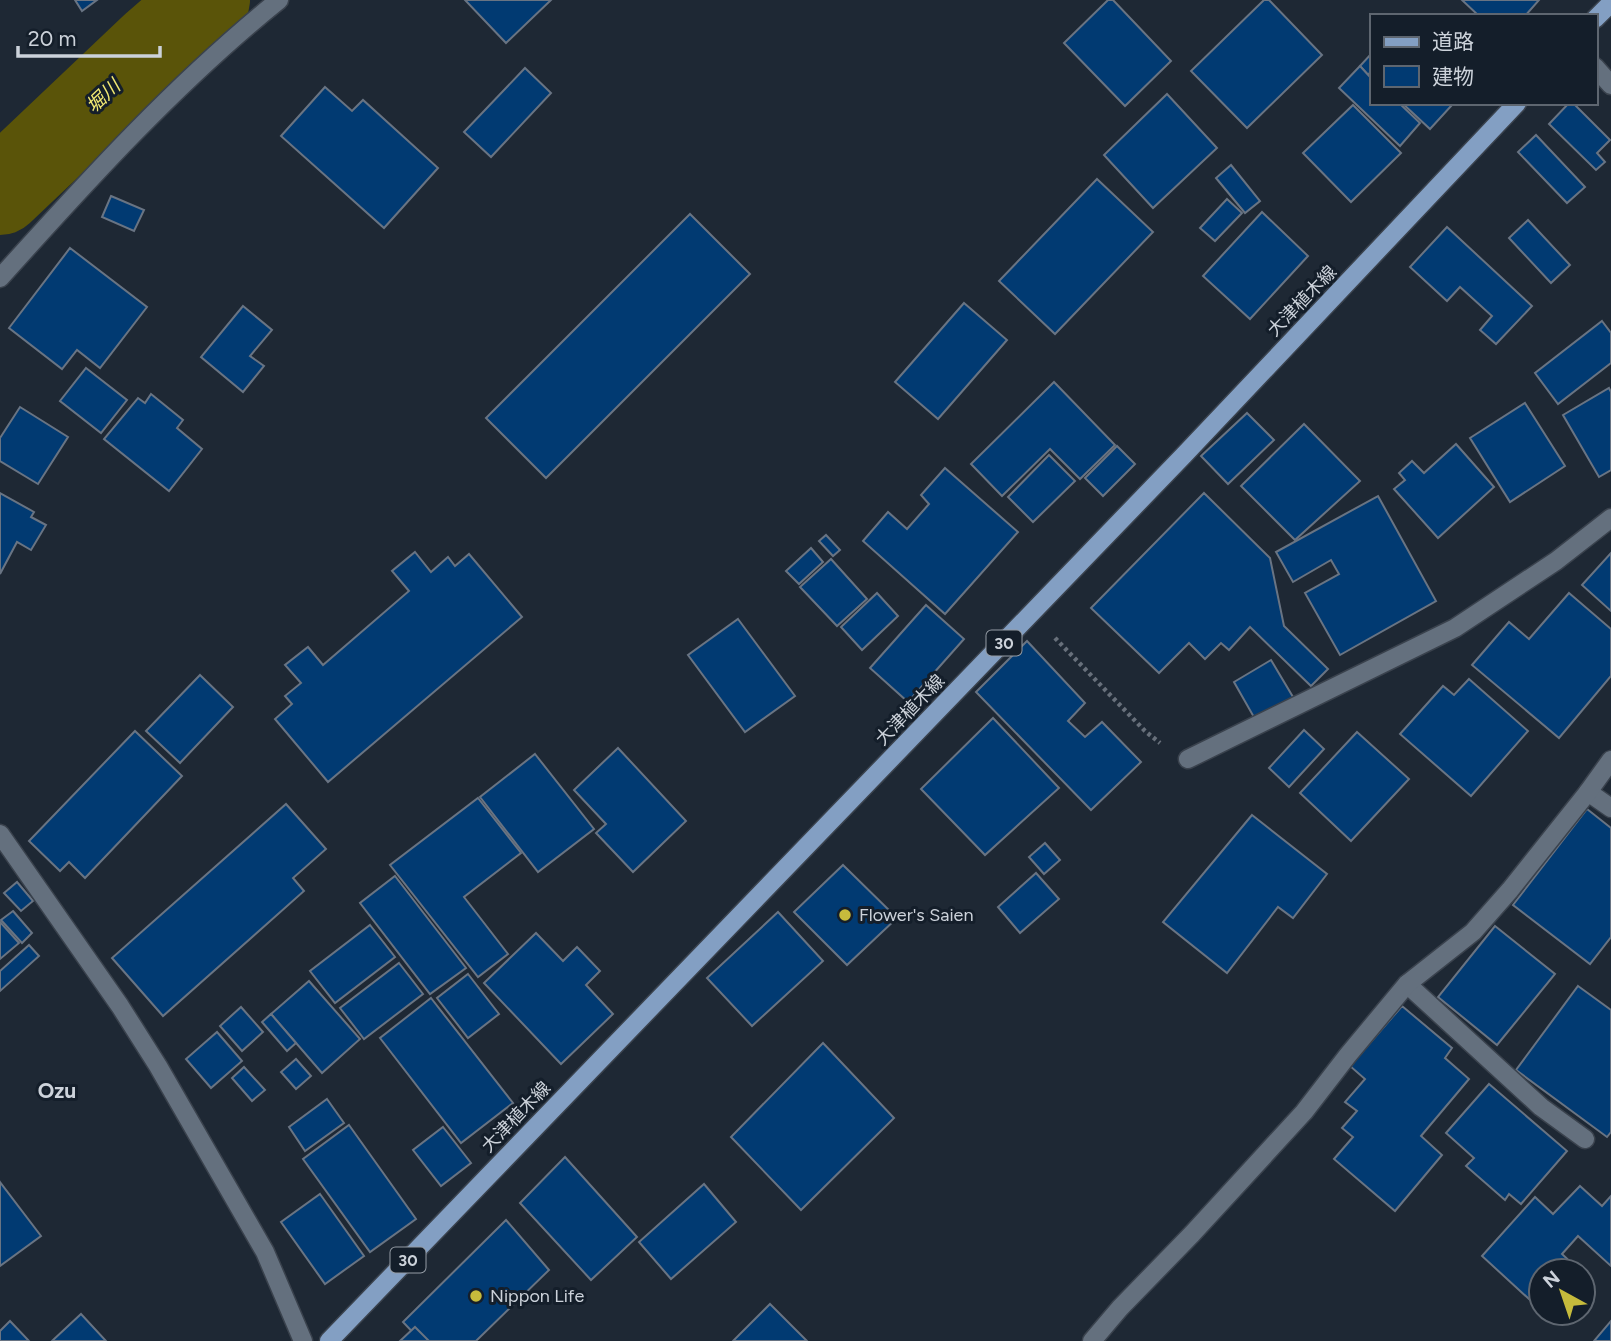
<svg xmlns="http://www.w3.org/2000/svg" width="1611" height="1341" font-family="Figtree,'Noto Sans JP',sans-serif">
  <rect width="100%" height="100%" fill="#1e2834"/>
  <g fill="none" stroke-linecap="round" stroke-linejoin="round">
    <polyline stroke="#5a5409" stroke-width="86" points="0,192 154,46 207,0"/>
  </g>
  <g fill="#013a72" stroke="#697483" stroke-width="2">
    <polygon points="75,0 97,0 82,11"/>
    <polygon points="465,0 551,0 506,43"/>
    <polygon points="1108,0 1113,0 1171,61 1125,106 1064,43"/>
    <polygon points="1264,0 1269,0 1322,55 1247,128 1191,71"/>
    <polygon points="1462,0 1539,0 1525,16 1479,16"/>
    <polygon points="1371,54 1371,71 1368,75 1360,66"/>
    <polygon points="1360,66 1371,78 1371,103 1399,103 1420,123 1400,146 1339,88"/>
    <polygon points="525,68 551,93 491,157 464,132"/>
    <polygon points="325,87 352,111 363,100 438,168 384,228 281,136"/>
    <polygon points="1167,94 1217,148 1153,208 1104,155"/>
    <polygon points="1402,103 1450,103 1452,105 1430,129"/>
    <polygon points="1569,103 1573,103 1610,140 1597,153 1605,162 1596,170 1549,124"/>
    <polygon points="1353,105 1401,153 1351,202 1303,153"/>
    <polygon points="1536,135 1585,187 1567,203 1518,152"/>
    <polygon points="1231,165 1260,201 1245,213 1216,178"/>
    <polygon points="1097,179 1153,232 1055,334 999,281"/>
    <polygon points="111,196 144,210 134,231 102,217"/>
    <polygon points="1227,199 1242,213 1215,241 1200,228"/>
    <polygon points="1262,212 1308,256 1250,319 1203,276"/>
    <polygon points="690,214 750,274 546,478 486,418"/>
    <polygon points="1528,220 1570,265 1551,283 1509,238"/>
    <polygon points="1447,227 1532,306 1496,344 1480,330 1492,316 1460,287 1447,301 1410,267"/>
    <polygon points="70,248 147,307 100,368 77,350 62,369 9,328"/>
    <polygon points="964,303 1007,340 938,419 895,382"/>
    <polygon points="243,306 272,330 250,356 264,366 243,392 201,357"/>
    <polygon points="1602,321 1611,333 1611,363 1558,404 1535,373"/>
    <polygon points="86,368 127,400 101,433 60,401"/>
    <polygon points="1054,382 1115,445 1080,479 1050,449 1002,496 971,464"/>
    <polygon points="1609,388 1611,392 1611,470 1599,477 1563,415"/>
    <polygon points="151,394 183,420 177,428 202,449 169,491 104,439 138,398 145,403"/>
    <polygon points="1525,403 1565,466 1510,502 1470,438"/>
    <polygon points="20,407 68,437 38,484 0,461 0,438"/>
    <polygon points="1247,413 1274,440 1228,484 1201,456"/>
    <polygon points="1304,424 1360,481 1295,540 1241,486"/>
    <polygon points="1456,444 1494,487 1438,538 1394,489 1405,480 1399,473 1412,461 1424,473"/>
    <polygon points="1117,446 1135,464 1103,496 1085,478"/>
    <polygon points="1049,455 1075,481 1033,522 1008,497"/>
    <polygon points="945,468 1018,532 945,614 863,541 888,512 907,529 929,504 921,495"/>
    <polygon points="0,493 34,512 31,517 46,525 31,550 17,542 0,574"/>
    <polygon points="1204,493 1270,558 1284,626 1328,669 1311,686 1250,627 1229,650 1221,643 1205,659 1189,643 1159,673 1091,608"/>
    <polygon points="1378,496 1436,601 1340,655 1305,593 1339,574 1331,560 1293,582 1276,552"/>
    <polygon points="826,535 840,550 833,556 819,541"/>
    <polygon points="811,548 823,562 799,584 786,571"/>
    <polygon points="415,552 431,572 448,557 455,566 469,554 522,617 328,782 275,719 292,704 285,696 301,683 285,665 308,647 323,665 409,591 392,571"/>
    <polygon points="1611,553 1611,611 1582,585"/>
    <polygon points="831,559 867,599 837,626 800,587"/>
    <polygon points="877,593 898,616 862,650 841,627"/>
    <polygon points="1569,593 1611,629 1611,676 1559,738 1472,665 1509,622 1529,639"/>
    <polygon points="926,605 964,639 908,702 870,668"/>
    <polygon points="738,619 795,696 745,732 688,655"/>
    <polygon points="1027,641 1085,703 1068,721 1085,737 1102,722 1141,762 1091,810 976,692"/>
    <polygon points="1271,660 1293,697 1255,719 1234,682"/>
    <polygon points="200,675 233,707 180,763 146,731"/>
    <polygon points="1469,679 1528,731 1471,796 1400,734 1443,686 1454,695"/>
    <polygon points="993,718 1059,788 985,855 921,789"/>
    <polygon points="1304,730 1324,749 1289,787 1269,768"/>
    <polygon points="135,731 182,776 85,878 69,862 60,871 29,841"/>
    <polygon points="1357,732 1409,779 1351,841 1300,793"/>
    <polygon points="618,748 686,821 633,872 596,833 606,824 574,790"/>
    <polygon points="535,754 594,829 538,872 480,797"/>
    <polygon points="478,798 521,853 464,897 508,954 478,977 390,865"/>
    <polygon points="286,804 326,849 293,878 304,891 163,1016 112,958"/>
    <polygon points="1587,809 1611,828 1611,937 1590,964 1513,905"/>
    <polygon points="1252,815 1327,874 1293,918 1278,907 1227,973 1163,922"/>
    <polygon points="1045,843 1060,860 1044,874 1029,857"/>
    <polygon points="843,865 897,918 847,965 794,912"/>
    <polygon points="1036,873 1059,899 1020,933 998,907"/>
    <polygon points="395,876 466,968 430,994 360,903"/>
    <polygon points="17,882 33,901 21,911 4,893"/>
    <polygon points="13,911 32,933 22,943 1,920"/>
    <polygon points="778,912 823,961 752,1026 707,978"/>
    <polygon points="0,922 19,943 0,959"/>
    <polygon points="370,925 395,957 335,1003 310,971"/>
    <polygon points="1495,926 1555,974 1497,1045 1438,997"/>
    <polygon points="536,933 563,961 577,947 600,971 586,985 613,1014 561,1064 484,983"/>
    <polygon points="29,945 39,956 0,991 0,971"/>
    <polygon points="399,963 423,994 364,1039 340,1008"/>
    <polygon points="468,974 499,1014 468,1038 437,998"/>
    <polygon points="309,981 360,1039 322,1073 271,1014"/>
    <polygon points="1578,986 1611,1010 1611,1132 1607,1137 1516,1070"/>
    <polygon points="431,998 513,1103 461,1143 380,1038"/>
    <polygon points="1402,1006 1452,1048 1445,1058 1469,1079 1421,1136 1442,1155 1395,1211 1334,1159 1353,1137 1342,1128 1357,1111 1345,1102 1365,1079 1350,1066"/>
    <polygon points="241,1007 263,1032 242,1051 220,1026"/>
    <polygon points="271,1014 296,1043 287,1051 262,1022"/>
    <polygon points="217,1032 242,1061 211,1088 186,1059"/>
    <polygon points="823,1043 894,1118 801,1210 731,1137"/>
    <polygon points="296,1059 311,1076 296,1089 281,1072"/>
    <polygon points="244,1067 265,1090 252,1101 232,1078"/>
    <polygon points="1489,1084 1567,1151 1521,1204 1509,1194 1505,1200 1466,1166 1474,1158 1446,1133"/>
    <polygon points="327,1099 344,1123 305,1151 289,1127"/>
    <polygon points="349,1125 416,1219 370,1252 303,1159"/>
    <polygon points="443,1127 471,1163 441,1186 413,1150"/>
    <polygon points="565,1157 637,1237 591,1280 520,1203"/>
    <polygon points="0,1182 41,1236 0,1266"/>
    <polygon points="704,1184 736,1222 671,1279 639,1242"/>
    <polygon points="1580,1186 1602,1206 1611,1196 1611,1266 1578,1236 1562,1254 1579,1270 1578,1271 1541,1271 1541,1310 1482,1256 1535,1197 1553,1214"/>
    <polygon points="320,1194 364,1256 325,1284 281,1222"/>
    <polygon points="506,1220 549,1270 476,1341 421,1341 403,1322"/>
    <polygon points="770,1304 807,1341 733,1341"/>
    <polygon points="81,1314 106,1341 52,1341"/>
    <polygon points="10,1321 29,1341 0,1341 0,1331"/>
    <polygon points="1611,1321 1611,1341 1594,1341"/>
    <polygon points="415,1327 429,1341 400,1341"/>
  </g>
  <g fill="none" stroke-linecap="round" stroke-linejoin="round">
    <defs>
      <g id="street">
        <polyline points="1595,67 1611,85"/>
        <path d="M0,278C88,180 177,82 279,0"/>
        <polyline points="1188,759 1455,628 1556,561 1611,518"/>
        <polyline points="1588,792 1611,808"/>
        <polyline points="0,834 120,1006 158,1066 265,1252 303,1341"/>
        <polyline points="1407,984 1541,1107 1585,1139"/>
        <polyline points="1092,1341 1120,1308 1192,1234 1304,1112 1348,1055 1407,984 1473,932 1510,890 1588,792 1611,760"/>
      </g>
      <g id="primary">
        <polyline points="1595,19 1611,3"/>
        <polyline points="329,1341 1184,455 1517,103"/>
      </g>
    </defs>
    <use href="#street" stroke="#3a424d" stroke-width="21"/>
    <use href="#primary" stroke="#3a424d" stroke-width="21"/>
    <polyline stroke="#68707b" stroke-width="4.5" stroke-dasharray="3.5 3.5" stroke-linecap="butt" points="1055,638 1145,731 1160,743"/>
    <use href="#street" stroke="#64707e" stroke-width="18"/>
    <use href="#primary" stroke="#839fc3" stroke-width="18"/>
  </g>
  <g fill="#c6bb3c" stroke="#141e2a" stroke-width="2.5">
    <circle cx="845" cy="915" r="7"/>
    <circle cx="476" cy="1296" r="7"/>
  </g>
  <g text-anchor="middle" dominant-baseline="central" stroke-width="6" stroke-linejoin="round" paint-order="stroke">
    <g fill="#141e2a" stroke="#959ca5" stroke-width="2">
      <rect x="986.5" y="630.5" width="35" height="25" rx="5"/>
      <rect x="390.5" y="1247.5" width="35" height="25" rx="5"/>
    </g>
    <g font-size="16" font-weight="bold" fill="#ccd2da">
      <text x="1004" y="643">30</text>
      <text x="408" y="1260">30</text>
    </g>
    <g font-size="18" fill="#ccd2da" stroke="#141e2a">
      <text transform="translate(1302 301) rotate(-46)">大津植木線</text>
      <text transform="translate(910 710) rotate(-46)">大津植木線</text>
      <text transform="translate(516 1117) rotate(-46)">大津植木線</text>
    </g>
    <g font-size="18" fill="#ccd2da" stroke="#141e2a" text-anchor="start">
      <text x="859" y="915">Flower's Saien</text>
      <text x="490" y="1296">Nippon Life</text>
    </g>
    <g font-size="19" font-style="italic" fill="#f3e972" stroke="#141e2a">
      <text transform="translate(103 96) rotate(-43)">堀川</text>
    </g>
    <g font-size="21" font-weight="bold" fill="#ccd2da" stroke="#141e2a">
      <text x="57" y="1090">Ozu</text>
    </g>
  </g>
  <rect x="1370" y="14" width="228" height="91" fill="#141e2a" stroke="#5e6670" stroke-width="2"/>
  <rect x="1384" y="37" width="35" height="10" fill="#839fc3" stroke="#5e6670" stroke-width="2"/>
  <text x="1432" y="49" font-size="21" fill="#ccd2da">道路</text>
  <rect x="1384" y="66" width="35" height="21" fill="#013a72" stroke="#5e6670" stroke-width="2"/>
  <text x="1432" y="84" font-size="21" fill="#ccd2da">建物</text>
  <g transform="translate(1562 1292) rotate(320)"><circle r="33" fill="#141e2a" stroke="#5e6670" stroke-width="2"/>
  <path d="M0-5L12 26L0 18L-12 26Z" fill="#c6bb3c"/>
  <text y="-10" font-size="19" font-weight="bold" text-anchor="middle" fill="#ccd2da">N</text>
  </g>
  <path d="M18 46v10h142v-10" fill="none" stroke="#ccd2da" stroke-width="3.5"/>
  <text x="28" y="46" font-size="21" fill="#ccd2da" stroke="#141e2a" stroke-width="5" paint-order="stroke">20 m</text>
</svg>
